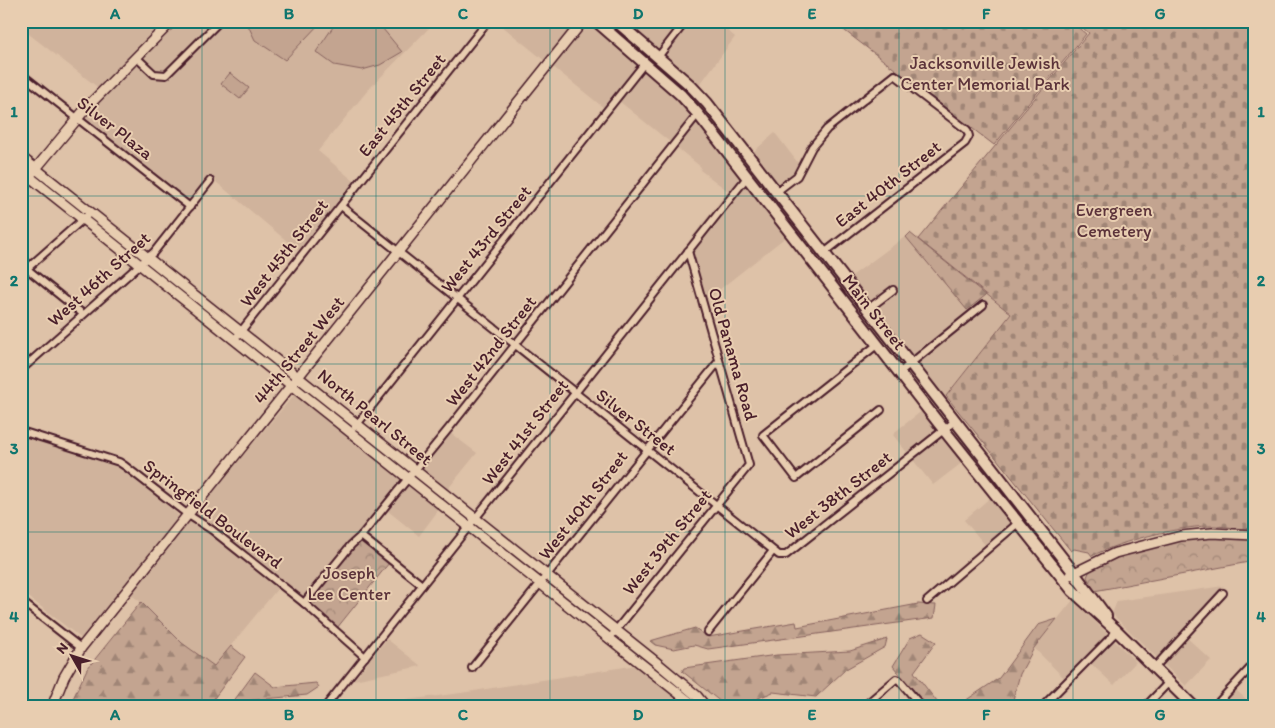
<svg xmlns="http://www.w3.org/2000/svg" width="1275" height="728" font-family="Itim,sans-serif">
  <defs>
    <pattern id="forest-firs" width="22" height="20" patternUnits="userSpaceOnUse" patternTransform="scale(1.25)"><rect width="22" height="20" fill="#c3a490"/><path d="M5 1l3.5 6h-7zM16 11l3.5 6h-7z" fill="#a08576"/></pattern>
    <pattern id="cemetery-stones" width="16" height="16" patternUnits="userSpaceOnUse" patternTransform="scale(1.25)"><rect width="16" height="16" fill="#c3a490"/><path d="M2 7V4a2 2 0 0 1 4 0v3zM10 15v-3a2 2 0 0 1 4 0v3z" fill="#a08576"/></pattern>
    <pattern id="park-crowns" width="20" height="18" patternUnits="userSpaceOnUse" patternTransform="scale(1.25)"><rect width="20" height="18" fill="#c3a490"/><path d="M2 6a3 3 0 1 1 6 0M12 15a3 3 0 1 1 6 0" fill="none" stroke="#a08576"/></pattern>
  </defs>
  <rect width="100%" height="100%" fill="#dec2a8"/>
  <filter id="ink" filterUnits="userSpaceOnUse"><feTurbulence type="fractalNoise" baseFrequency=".02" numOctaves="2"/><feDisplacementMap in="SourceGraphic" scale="10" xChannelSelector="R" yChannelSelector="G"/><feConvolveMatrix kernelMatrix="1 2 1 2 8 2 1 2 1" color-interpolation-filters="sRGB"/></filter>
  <g filter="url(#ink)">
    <g fill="#d0b39c">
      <polygon points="21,21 167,21 100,89 21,28"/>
      <polygon points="177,21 436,21 368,90 318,151 355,182 300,252 215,181 195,206 82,117"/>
      <polygon points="496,21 577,21 545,61"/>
      <polygon points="623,21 716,21 735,37 698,87"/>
      <polygon points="588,25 593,26 639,65 689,111 787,236 705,301 689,241 728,191 700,170 701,167 614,97 604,108 552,66 582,28"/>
      <polygon points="775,133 801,167 777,185 752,153"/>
      <polygon points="906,236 967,310 986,295 1011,314 943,399 849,278"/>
      <polygon points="294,395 299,396 440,508 419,536 388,511 370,534 359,540 308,604 283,582 214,666 182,643 141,602 130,594 195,512"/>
      <polygon points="923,410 963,462 933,485 893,435 896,432 896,431"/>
      <polygon points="449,432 477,453 447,490 420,469"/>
      <polygon points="21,436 116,465 126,470 177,514 178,516 175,521 82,639 21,591"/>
      <polygon points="991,497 1012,523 986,546 964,520"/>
      <polygon points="1224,586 1182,633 1211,660 1186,686 1112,614 1117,601"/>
      <polygon points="1073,600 1136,662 1114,685 1085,658 1065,679 1034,648"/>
      <polygon points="387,639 421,666 354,680 371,658"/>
      <polygon points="637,665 692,707 352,707 461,693"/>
      <polygon points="1230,685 1254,706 1254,707 1207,707"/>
    </g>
    <g fill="url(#forest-firs)" stroke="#86625e">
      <polygon points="910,233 986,295 967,310 906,237"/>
      <polygon points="141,602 182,643 214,666 231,646 245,657 209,705 196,707 69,707 87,669"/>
      <polygon points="918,604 936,605 934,618 708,649 694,645 674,649 655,645 650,641 695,628 708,637 796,622 797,627"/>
      <polygon points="1057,619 1034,648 1020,674 1011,707 956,707 999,678 1038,625"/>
      <polygon points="922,633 936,642 914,672 941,707 926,707 893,666 910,638"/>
      <polygon points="887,639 885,647 846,669 816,697 773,692 737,707 727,707 682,671 684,668 777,655 850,651"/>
      <polygon points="255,672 275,687 316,683 319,687 307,695 233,702"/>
    </g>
    <g fill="url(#cemetery-stones)" stroke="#86625e">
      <polygon points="832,21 1070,21 1086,34 994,145"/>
      <path d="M1074,21H1254V530C1241,530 1228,526 1215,526C1183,525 1120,541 1092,556L1089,552L1074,549L1071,551L946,396L1011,314L918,239L1089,33Z"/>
    </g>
    <g fill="url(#park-crowns)" stroke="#86625e">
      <polygon points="1197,536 1254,539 1254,561 1094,591 1087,577 1090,570 1106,560"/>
      <polygon points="359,540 389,563 337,628 308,604"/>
    </g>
    <g fill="#c3a490" stroke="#86625e">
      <polygon points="246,21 322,21 285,60 255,40"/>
      <polygon points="339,21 375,21 383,29 402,52 380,65 362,70 334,65 316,52 333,27"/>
      <polygon points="230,73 249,88 240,99 221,84"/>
    </g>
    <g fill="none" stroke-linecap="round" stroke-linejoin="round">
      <defs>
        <g id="street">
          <polyline points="658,57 686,21"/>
          <polyline points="137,58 154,74 166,75 220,21"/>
          <polyline points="21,74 190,207"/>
          <polyline points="776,192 797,176 812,147 827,129 895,75 967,130 969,136 965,143 824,253"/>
          <polyline points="341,206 779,555 786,555 955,421"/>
          <polyline points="21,264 83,314"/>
          <polyline points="21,274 91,212"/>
          <polyline points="868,309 893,290"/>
          <polyline points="234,340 488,21"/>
          <polyline points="878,344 763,435 796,478 881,410"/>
          <polyline points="21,370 154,252 210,181"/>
          <polyline points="900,372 983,305"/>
          <polyline points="355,427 644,64"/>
          <polyline points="21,431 119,462 125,466 187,514 212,530 304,603 365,657"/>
          <polyline points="361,536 422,585"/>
          <polyline points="21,601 81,648"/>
          <polyline points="927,601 1018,523"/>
          <polyline points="304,603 351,545 361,536 450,427 698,114"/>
          <polyline points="708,632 773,551"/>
          <polyline points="609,639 749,465 688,251"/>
          <polyline points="472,668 719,361"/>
          <polyline points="1154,668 1223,593"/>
          <polyline points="325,707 748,176"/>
          <polyline points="863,707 896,679 899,680 922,707"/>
          <polyline points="1042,707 1117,631"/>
          <polyline points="1145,707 1169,682"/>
          <polyline points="1214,707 1254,664"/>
        </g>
        <g id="secondary">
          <polyline points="21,157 656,662 697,696 706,707"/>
          <polyline points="21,170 639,662 691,703 699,707"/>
          <polyline points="33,172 87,107 172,21"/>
          <polyline points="1070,575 1115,553 1181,536 1212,533 1254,535"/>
          <polyline points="52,707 64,677 81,648 583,21"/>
        </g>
        <g id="primary">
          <polyline points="596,21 681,95 698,114 944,430 1073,591 1117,631 1194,707"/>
          <polyline points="616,21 690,85 707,103 1074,573 1106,616"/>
        </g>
      </defs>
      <use href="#street" stroke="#4a1f2b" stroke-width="10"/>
      <use href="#secondary" stroke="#4a1f2b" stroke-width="12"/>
      <use href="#primary" stroke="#4a1f2b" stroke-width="14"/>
      <use href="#street" stroke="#e8cdb0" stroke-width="6"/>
      <use href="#secondary" stroke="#e8cdb0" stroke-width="9"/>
      <use href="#primary" stroke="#e8cdb0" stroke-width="10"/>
    </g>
  </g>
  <path fill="none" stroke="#0f766e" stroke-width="1" stroke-opacity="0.55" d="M202,21V707M376,21V707M550,21V707M725,21V707M899,21V707M1073,21V707M21,196H1254M21,364H1254M21,532H1254"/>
  <g text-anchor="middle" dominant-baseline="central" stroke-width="4" stroke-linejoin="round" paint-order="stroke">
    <g font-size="18" fill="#5c333a" stroke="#e8cdb0">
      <text x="985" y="63">Jacksonville Jewish<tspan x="985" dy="21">Center Memorial Park</tspan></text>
      <text x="1114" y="210">Evergreen<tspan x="1114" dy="21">Cemetery</tspan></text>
      <text x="349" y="573">Joseph<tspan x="349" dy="21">Lee Center</tspan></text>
    </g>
    <g font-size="18" fill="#4a1f2b" stroke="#e8cdb0">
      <text transform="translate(402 105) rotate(-51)">East 45th Street</text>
      <text transform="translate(115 128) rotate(38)">Silver Plaza</text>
      <text transform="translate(888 184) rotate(-38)">East 40th Street</text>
      <text transform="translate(486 239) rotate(-51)">West 43rd Street</text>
      <text transform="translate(284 253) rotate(-52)">West 45th Street</text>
      <text transform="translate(99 279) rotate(-42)">West 46th Street</text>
      <text transform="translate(874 312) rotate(52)">Main Street</text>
      <text transform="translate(299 350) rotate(-51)">44th Street West</text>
      <text transform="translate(491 351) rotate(-52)">West 42nd Street</text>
      <text transform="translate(733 354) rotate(74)">Old Panama Road</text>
      <text transform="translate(375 417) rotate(39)">North Pearl Street</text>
      <text transform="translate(636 422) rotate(38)">Silver Street</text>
      <text transform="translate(525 432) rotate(-52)">West 41st Street</text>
      <text transform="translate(838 495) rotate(-38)">West 38th Street</text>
      <text transform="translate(583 505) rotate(-52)">West 40th Street</text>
      <text transform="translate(213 514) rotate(37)">Springfield Boulevard</text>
      <text transform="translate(667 542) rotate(-51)">West 39th Street</text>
    </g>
  </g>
  <rect width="1275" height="728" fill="none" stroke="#e8cdb0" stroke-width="55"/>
  <g transform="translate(72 656) rotate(309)" stroke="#e8cdb0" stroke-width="4" paint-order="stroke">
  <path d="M0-4L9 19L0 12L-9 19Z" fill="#4a1f2b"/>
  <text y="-8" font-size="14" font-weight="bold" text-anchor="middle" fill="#4a1f2b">N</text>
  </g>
  <rect x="28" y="28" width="1220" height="672" fill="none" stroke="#0f766e" stroke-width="2"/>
  <g font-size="16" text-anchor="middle" font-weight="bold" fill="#0f766e">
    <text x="115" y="19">A</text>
    <text x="289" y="19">B</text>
    <text x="463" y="19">C</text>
    <text x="638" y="19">D</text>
    <text x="812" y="19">E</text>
    <text x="986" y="19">F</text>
    <text x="1160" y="19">G</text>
    <text x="14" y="117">1</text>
    <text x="1261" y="117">1</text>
    <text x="14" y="286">2</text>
    <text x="1261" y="286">2</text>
    <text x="14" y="454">3</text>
    <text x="1261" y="454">3</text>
    <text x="14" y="622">4</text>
    <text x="1261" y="622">4</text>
    <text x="115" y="720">A</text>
    <text x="289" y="720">B</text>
    <text x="463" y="720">C</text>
    <text x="638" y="720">D</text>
    <text x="812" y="720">E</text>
    <text x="986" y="720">F</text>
    <text x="1160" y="720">G</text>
  </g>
</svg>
